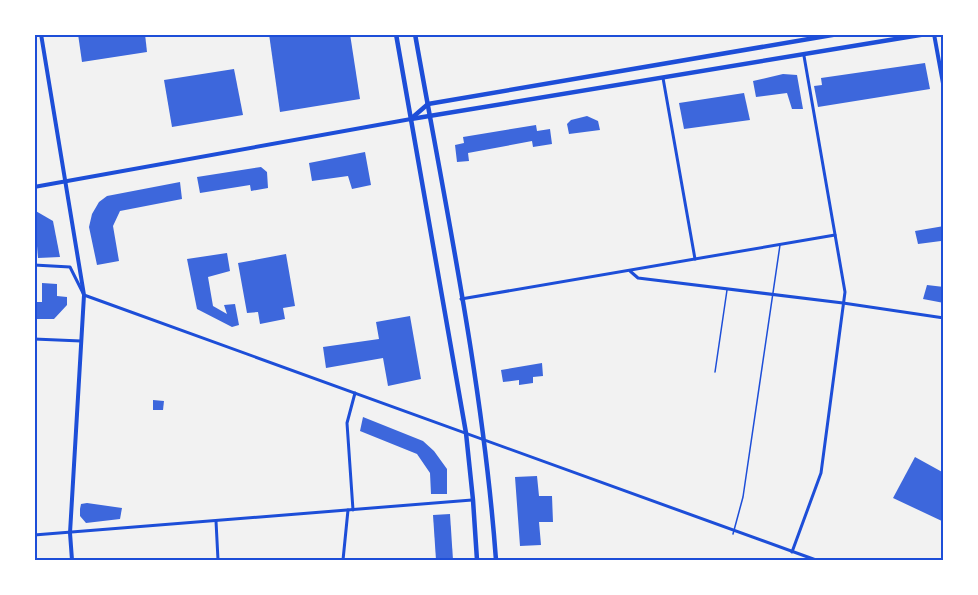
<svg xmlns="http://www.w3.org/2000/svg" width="978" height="595" font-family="Spectral,serif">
  <rect width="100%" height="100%" fill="#f2f2f2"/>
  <g fill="#3d67dc">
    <polygon points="78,34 145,34 147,52 82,62"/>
    <polygon points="269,34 350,34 360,99 280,112"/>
    <polygon points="925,63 930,89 818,107 814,86 822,85 821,78"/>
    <polygon points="234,69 243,115 172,127 164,80"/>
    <polygon points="783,74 797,75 803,109 792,109 787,93 756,97 753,81"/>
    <polygon points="744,93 750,120 684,129 679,103"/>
    <polygon points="587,116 598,121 600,130 569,134 567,124 571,120"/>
    <polygon points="536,125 537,131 550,129 552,144 533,147 532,141 468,153 469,161 457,162 455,145 464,143 463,137"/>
    <polygon points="365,152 371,185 352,189 348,176 312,181 309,163"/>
    <polygon points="261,167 267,172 268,188 251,191 250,185 200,193 197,177"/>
    <polygon points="180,182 182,199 120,211 113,226 119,261 97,265 89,227 92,214 99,202 107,196"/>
    <polygon points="34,210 53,221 60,257 38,258"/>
    <polygon points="944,226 944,246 941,241 918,244 915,231"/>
    <polygon points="227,253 230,271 208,277 213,306 227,314 224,305 235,304 239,325 232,327 197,309 187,259"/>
    <polygon points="286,254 295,306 283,308 285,319 260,324 258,312 247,313 238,263"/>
    <polygon points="42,283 57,284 57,296 67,297 67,305 54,319 34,319 34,302 42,302"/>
    <polygon points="927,285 944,287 944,303 923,299"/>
    <polygon points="410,316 421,379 388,386 383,358 326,368 323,347 379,339 376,322"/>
    <polygon points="542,363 543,376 533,377 533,383 519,385 519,380 503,382 501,370"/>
    <polygon points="153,400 164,401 163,410 153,410"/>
    <polygon points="363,417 423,441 434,451 447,469 447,494 431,494 430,473 417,454 360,431"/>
    <polygon points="915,457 944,473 944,522 893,498"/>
    <polygon points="537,476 539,496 552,496 553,522 539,522 541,545 520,546 515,477"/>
    <polygon points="87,503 122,508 120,519 86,523 80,516 80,509 81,504"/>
    <polygon points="450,514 453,560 436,560 433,515"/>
  </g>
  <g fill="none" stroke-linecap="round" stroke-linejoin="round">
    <g stroke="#1d4ed8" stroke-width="1.5">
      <polyline points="715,372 727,290"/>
      <polyline points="733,534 743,497 780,245"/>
    </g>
    <g stroke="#1d4ed8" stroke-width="3">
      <polyline points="663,78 695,259"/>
      <polyline points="34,265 70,267 84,295 816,560"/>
      <polyline points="630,271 638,278 843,303 944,318"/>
      <polyline points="461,299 835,235"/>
      <polyline points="34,339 81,341"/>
      <polyline points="353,510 347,423 355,393"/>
      <polyline points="216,521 218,560"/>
      <polyline points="34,535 472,500"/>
      <polyline points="792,552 821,473 845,292 804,56"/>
      <polyline points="343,560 348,510"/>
    </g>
    <g stroke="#1d4ed8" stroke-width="4">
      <polyline points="41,34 84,295 70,533 72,560"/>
      <polyline points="934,34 944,89"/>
      <polyline points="34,187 411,119"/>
    </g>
    <g stroke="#1d4ed8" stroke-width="4.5">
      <polyline points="396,34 466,433 473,500 477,560"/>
      <path d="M415,34C446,209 483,384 496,560"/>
      <polyline points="413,117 428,104 838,34"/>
      <polyline points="411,119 926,34"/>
    </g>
  </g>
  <rect width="978" height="595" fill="none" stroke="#ffffff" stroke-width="72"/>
  <rect x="36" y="36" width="906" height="523" fill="none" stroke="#1d4ed8" stroke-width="2"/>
</svg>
